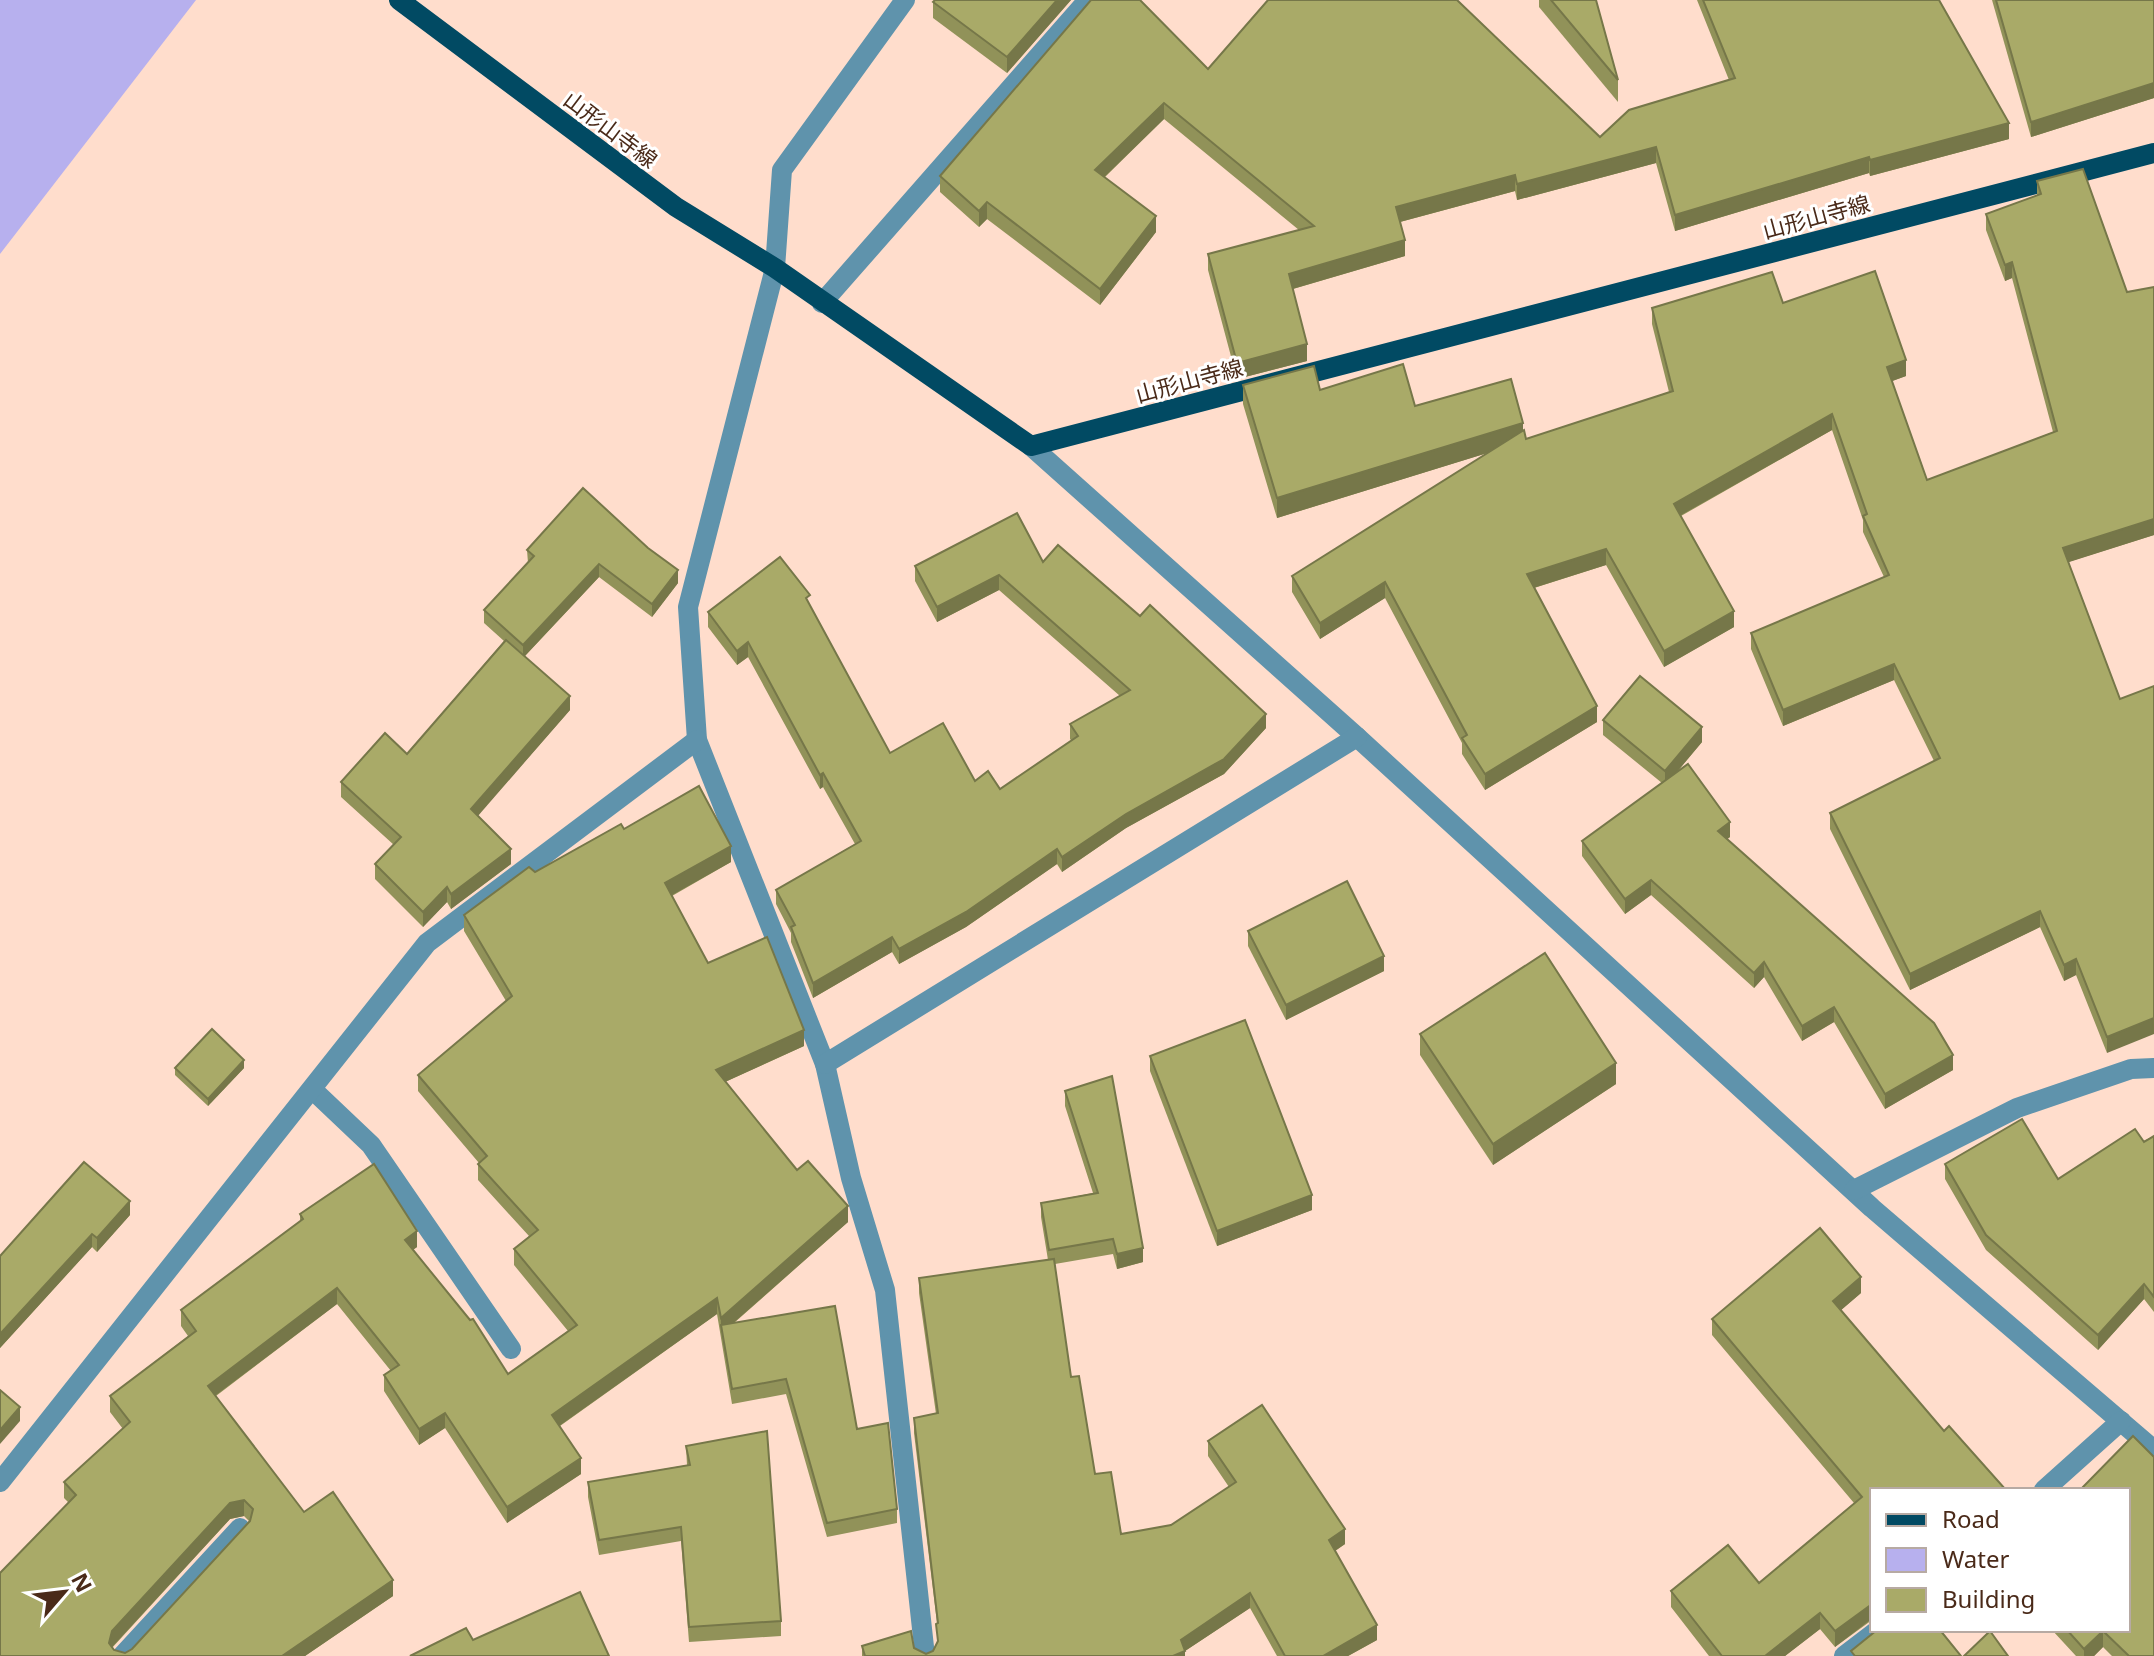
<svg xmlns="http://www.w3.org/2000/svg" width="2154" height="1656" font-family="'Noto Sans','Noto Sans JP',sans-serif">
  <rect width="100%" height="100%" fill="#fdc"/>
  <polygon fill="#b7b0ee" points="0,0 196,0 0,254"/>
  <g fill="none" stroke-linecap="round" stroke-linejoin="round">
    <g stroke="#5f93ac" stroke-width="20">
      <polyline points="905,0 782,170 775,268 688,607 697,740 825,1064 851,1178 885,1290 925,1656"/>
      <polyline points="822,303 1088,0"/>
      <polyline points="1031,446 1357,737 1872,1208 2154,1450"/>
      <polyline points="825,1064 1357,737"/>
      <polyline points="313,1090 371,1145 511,1349"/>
      <polyline points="1854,1190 2017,1108 2131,1069 2154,1068"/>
      <polyline points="0,1482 427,943 697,740"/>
      <polyline points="2044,1490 2121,1421"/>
      <polyline points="122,1656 240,1528"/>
      <polyline points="1844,1656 1878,1630"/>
    </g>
    <polyline stroke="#014a63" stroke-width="20" points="399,0 676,207 775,268 1031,446 2154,153"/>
  </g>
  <g fill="#919259" fill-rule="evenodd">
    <polygon points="935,0 1071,0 1007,73 933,18 933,2"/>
    <polygon points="1539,0 1596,0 1618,80 1618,102 1539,7"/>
    <polygon points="1697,0 1939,0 2009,139 1870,176 1869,173 1675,231 1656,163 1517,200 1515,191 1400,222 1405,256 1293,289 1307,361 1237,379 1208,270 1208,254 1299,230 1164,119 1105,177 1156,232 1100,305 987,219 979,227 940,192 940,176 1208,69 1600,137 1729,80"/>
    <polygon points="1992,0 2154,0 2154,98 2031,137"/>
    <polygon points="2037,181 2127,292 2154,287 2154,535 2068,562 2120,699 2107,1053 2076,975 2064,981 2040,927 1910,990 1830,829 1830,813 1934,761 1894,680 1783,726 1751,649 1751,633 1884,577 1863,532 1863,520 1832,430 1681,516 1734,627 1664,667 1606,565 1534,588 1597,722 1485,790 1462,754 1462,743 1385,598 1320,639 1292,592 1292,576 1487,453 1277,518 1243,404 1243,385 1320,390 1415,406 1523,431 1526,439 1669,392 1652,324 1652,308 1783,303 1906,376 1892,381 1927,480 2053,432 2012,278 2005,281 1986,230 1986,214 2037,196"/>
    <polygon points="583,488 678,583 652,617 599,577 525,656 570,710 477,816 511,864 451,909 447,902 423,927 375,879 375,864 394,845 341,797 341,782 407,754 504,641 484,623 484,610 528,563 527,550"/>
    <polygon points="1043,562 1266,728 1224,774 1126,828 1062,872 1057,864 966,927 899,964 892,952 813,998 791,942 791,933 776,904 776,890 855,844 823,787 820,789 748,657 737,665 708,627 708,612 810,605 890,753 1000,789 1072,741 1070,739 1070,724 1120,696 999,590 937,622 915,581 915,566"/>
    <polygon points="1603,720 1702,742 1677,772 1730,837 1727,839 1953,1070 1885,1109 1834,1022 1802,1041 1764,977 1754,988 1651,895 1625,914 1582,856 1582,841 1662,783 1603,735"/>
    <path d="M624,829L731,862L672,896L708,963L804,1046L725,1082L797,1170L848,1222L734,1323L857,1429L897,1509V1523L827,1537L786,1394L732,1404L717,1314L560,1426L581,1474L507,1523L445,1428L419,1445L384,1391V1375L391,1371L337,1304L216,1396L304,1512L393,1596L305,1656H0L69,1503L64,1498V1482L123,1429L110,1412V1396L188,1336L181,1326V1310L300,1222V1214L417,1247L413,1250L508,1374L568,1331L514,1265V1249L529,1236L478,1180V1164L479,1163L418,1091V1075L506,1001L464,931V915L535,872ZM244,1516L249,1521L132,1649L125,1653L114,1650L112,1648L230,1519Z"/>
    <polygon points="1248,931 1384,971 1286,1020 1248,946"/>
    <polygon points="1420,1034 1616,1084 1493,1165 1420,1055"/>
    <polygon points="1150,1056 1312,1210 1217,1246 1150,1071"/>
    <polygon points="175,1068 244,1068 208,1106 175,1075"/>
    <polygon points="1065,1091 1143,1262 1117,1269 1113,1254 1055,1264 1071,1377 1095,1474 1121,1534 1171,1525 1229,1487 1208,1456 1208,1441 1345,1544 1335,1551 1377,1640 1348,1656 1277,1656 1250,1608 1185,1651 1185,1656 862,1656 862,1646 914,1648 926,1654 933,1651 937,1644 937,1623 914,1433 914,1418 936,1414 919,1293 919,1278 1048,1260 1041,1217 1041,1203 1093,1193 1065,1106"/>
    <polygon points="2154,1136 2154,1312 2144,1299 2098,1350 1986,1250 1945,1179 1945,1164 2058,1179"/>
    <polygon points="130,1215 97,1252 92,1247 0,1348 0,1256"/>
    <polygon points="1861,1293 1841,1310 1872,1490 1872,1620 1835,1647 1820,1629 1785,1656 1709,1656 1671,1607 1671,1591 1759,1583 1854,1503 1712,1335 1712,1319"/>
    <polygon points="686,1446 781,1621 781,1636 689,1642 681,1541 599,1555 588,1497 588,1482 687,1465"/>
    <polygon points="2052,1630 2128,1630 2154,1656 2112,1656 2103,1647 2094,1656 2076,1656"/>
  </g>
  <g fill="#767749">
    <polygon points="1057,0 1071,0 1007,73 1007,57"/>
    <polygon points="2154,83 2154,98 2031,137 2031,122"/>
    <polygon points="1164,103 1164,119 1095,186 1095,170"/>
    <polygon points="2009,123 2009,139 1870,176 1870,160"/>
    <polygon points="1656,147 1656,163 1517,200 1517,184"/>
    <polygon points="1869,157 1869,173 1675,231 1675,215"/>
    <polygon points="1515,175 1515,191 1396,223 1396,207"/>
    <polygon points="987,202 987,219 979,227 979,211"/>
    <polygon points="1156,216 1156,232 1100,305 1100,289"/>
    <polygon points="1405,240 1405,256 1289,290 1289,274"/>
    <polygon points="2012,262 2012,278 2005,281 2005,265"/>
    <polygon points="1307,344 1307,361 1237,379 1237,363"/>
    <polygon points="1906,360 1906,376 1887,383 1887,367"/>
    <polygon points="1832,414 1832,430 1674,519 1674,504"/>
    <polygon points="1523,423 1523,442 1277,518 1277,498"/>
    <polygon points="2154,519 2154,535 2063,564 2063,548"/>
    <polygon points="1606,549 1606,565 1527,590 1527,574"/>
    <polygon points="599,564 599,577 523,658 523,645"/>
    <polygon points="678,570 678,583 652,617 652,604"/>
    <polygon points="999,575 999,590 937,622 937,607"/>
    <polygon points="1385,582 1385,598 1320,639 1320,623"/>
    <polygon points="1734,611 1734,627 1664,667 1664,651"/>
    <polygon points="748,642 748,657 737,665 737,651"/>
    <polygon points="1894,664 1894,680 1783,726 1783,710"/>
    <polygon points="570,696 570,710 471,824 471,809"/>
    <polygon points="1597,706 1597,722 1485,790 1485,774"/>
    <polygon points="1266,714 1266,728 1224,774 1126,828 1062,872 1062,857"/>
    <polygon points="1702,727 1702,742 1665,786 1665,771"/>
    <polygon points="823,773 823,787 820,789 820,775"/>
    <polygon points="1730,822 1730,837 1718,846 1718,831"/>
    <polygon points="731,846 731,862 665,899 665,883"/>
    <polygon points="511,849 511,864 451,909 451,894"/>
    <polygon points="1057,849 1057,864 966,927 899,964 899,949"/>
    <polygon points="1651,880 1651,895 1625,914 1625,899"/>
    <polygon points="447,887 447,902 423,927 423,912"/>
    <polygon points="2040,911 2040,927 1910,990 1910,974"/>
    <polygon points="892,937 892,952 813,998 813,983"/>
    <polygon points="1384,956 1384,971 1286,1020 1286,1005"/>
    <polygon points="2076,959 2076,975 2064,981 2064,965"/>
    <polygon points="1764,962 1764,977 1754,988 1754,973"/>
    <polygon points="1834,1007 1834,1022 1802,1041 1802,1026"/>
    <polygon points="2154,1018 2154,1034 2107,1053 2107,1037"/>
    <polygon points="804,1030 804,1046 716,1086 716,1070"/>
    <polygon points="1953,1055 1953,1070 1885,1109 1885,1094"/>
    <polygon points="244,1060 244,1068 208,1106 208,1099"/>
    <polygon points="1616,1063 1616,1084 1493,1165 1493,1144"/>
    <polygon points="1312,1195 1312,1210 1217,1246 1217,1231"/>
    <polygon points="130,1201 130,1215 97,1252 97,1238"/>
    <polygon points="848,1206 848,1222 723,1332 721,1325 721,1334 721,1318"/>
    <polygon points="417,1231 417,1247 405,1255 405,1240"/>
    <polygon points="92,1234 92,1247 0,1348 0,1334"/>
    <polygon points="1143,1248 1143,1262 1117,1269 1117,1254"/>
    <polygon points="1861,1277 1861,1293 1833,1317 1833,1301"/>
    <polygon points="2144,1284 2144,1299 2098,1350 2098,1335"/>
    <polygon points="337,1288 337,1304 208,1401 208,1386"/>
    <polygon points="717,1298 717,1314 552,1431 552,1415"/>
    <polygon points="20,1407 20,1421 0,1444 0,1430"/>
    <polygon points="445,1413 445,1428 419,1445 419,1429"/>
    <polygon points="581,1458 581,1474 507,1523 507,1507"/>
    <polygon points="244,1500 244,1516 230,1519 112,1647 109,1643 112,1631 230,1503"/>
    <polygon points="1345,1529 1345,1544 1329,1555 1329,1540"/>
    <polygon points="393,1580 393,1596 305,1656 282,1656"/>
    <polygon points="1250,1593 1250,1608 1185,1651 1185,1656 1173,1656 1181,1640"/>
    <polygon points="1870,1604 1870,1620 1835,1647 1835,1631"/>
    <polygon points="1820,1613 1820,1629 1785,1656 1765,1656"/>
    <polygon points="1377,1625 1377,1640 1348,1656 1323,1656"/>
    <polygon points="2103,1631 2103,1647 2094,1656 2084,1656 2084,1649"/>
  </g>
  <g fill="#a9aa68" stroke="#767749" stroke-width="2" fill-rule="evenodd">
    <polygon points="935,0 1057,0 1007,57 933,2"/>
    <polygon points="1091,0 1140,0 1208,69 1268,0 1457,0 1600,137 1629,110 1735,78 1703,0 1939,0 2009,123 1870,160 1869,157 1675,215 1656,147 1517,184 1515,175 1396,207 1405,240 1289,274 1307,344 1237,363 1208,254 1314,226 1164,103 1095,170 1156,216 1100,289 987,202 979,211 940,176"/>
    <polygon points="1551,0 1596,0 1618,80"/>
    <polygon points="1996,0 2154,0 2154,83 2031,122"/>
    <polygon points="2083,169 2127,292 2154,287 2154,519 2063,548 2120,699 2154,686 2154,1018 2107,1037 2076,959 2064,965 2040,911 1910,974 1830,813 1940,758 1894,664 1783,710 1751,633 1889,575 1863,516 1867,514 1832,414 1674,504 1734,611 1664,651 1606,549 1527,574 1597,706 1485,774 1462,738 1467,735 1385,582 1320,623 1292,576 1524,430 1526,439 1673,391 1652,308 1772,272 1783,303 1875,271 1906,360 1887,367 1927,480 2057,431 2012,262 2005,265 1986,214 2041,194 2037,181"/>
    <polygon points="1403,364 1415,406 1511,379 1523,423 1277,498 1243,385 1314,366 1320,390"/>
    <polygon points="583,488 648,548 678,570 652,604 599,564 523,645 484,610 534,556 527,550"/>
    <polygon points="1017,513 1043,562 1058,545 1140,616 1150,605 1266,714 1224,759 1126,814 1062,857 1057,849 966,912 899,949 892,937 813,983 791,927 795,925 776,890 861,841 823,773 820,775 748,642 737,651 708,612 780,557 810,595 806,598 890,753 943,723 975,781 988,771 1000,789 1078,736 1070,724 1130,690 999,575 937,607 915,566"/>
    <polygon points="506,640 570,696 471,809 511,849 451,894 447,887 423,912 375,864 401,837 341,782 385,733 407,754"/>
    <polygon points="1640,676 1702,727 1665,771 1603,720"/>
    <polygon points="1688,764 1730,822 1718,831 1934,1023 1953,1055 1885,1094 1834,1007 1802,1026 1764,962 1754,973 1651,880 1625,899 1582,841"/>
    <path d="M699,786L731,846L665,883L708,963L767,937L804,1030L716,1070L797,1170L808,1161L848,1206L721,1318L717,1298L552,1415L581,1458L507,1507L445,1413L419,1429L384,1375L399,1365L337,1288L208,1386L304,1512L333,1492L393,1580L282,1656H0V1573L76,1495L64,1482L130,1422L110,1396L196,1331L181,1310L303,1219L300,1214L374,1164L417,1231L405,1240L470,1320L473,1319L508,1374L577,1325L514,1249L538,1230L478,1164L487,1156L418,1075L512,996L464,915L529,867L535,872L621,824L624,829ZM244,1500L253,1509L250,1521L132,1649L125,1653L114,1650L109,1643L112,1631L230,1503Z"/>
    <polygon points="1347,881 1384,956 1286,1005 1248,931"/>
    <polygon points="1545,953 1616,1063 1493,1144 1420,1034"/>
    <polygon points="1245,1020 1312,1195 1217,1231 1150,1056"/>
    <polygon points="212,1029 244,1060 208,1099 175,1068"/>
    <polygon points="1112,1076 1143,1248 1117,1254 1113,1239 1049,1250 1041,1203 1098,1193 1065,1091"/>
    <polygon points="2022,1119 2058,1179 2135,1129 2144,1142 2154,1136 2154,1297 2144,1284 2098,1335 1986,1235 1945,1164"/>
    <polygon points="84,1162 130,1201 97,1238 92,1234 0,1334 0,1256"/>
    <polygon points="1820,1228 1861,1277 1833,1301 1944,1431 1949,1426 2006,1490 1872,1490 1872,1604 1835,1631 1820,1613 1765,1656 1722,1656 1671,1591 1728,1545 1759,1583 1862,1497 1712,1319"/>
    <polygon points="1054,1259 1071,1377 1079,1376 1095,1474 1111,1472 1121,1534 1171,1525 1236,1482 1208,1441 1262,1405 1345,1529 1329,1540 1377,1625 1323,1656 1285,1656 1250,1593 1181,1640 1185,1651 1173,1656 865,1656 862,1646 911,1631 914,1648 926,1654 933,1651 938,1641 936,1624 938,1623 914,1418 938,1413 919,1278"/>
    <polygon points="835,1306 857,1429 888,1423 897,1509 827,1523 786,1379 732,1389 721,1325"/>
    <polygon points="0,1390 20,1407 0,1430"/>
    <polygon points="767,1431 781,1621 689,1627 681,1527 599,1540 588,1482 690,1465 686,1446"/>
    <polygon points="2133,1436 2154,1457 2154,1656 2129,1656 2103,1631 2084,1649 2067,1630 2128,1630 2128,1490 2080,1490"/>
    <polygon points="580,1592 609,1656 410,1656 466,1628 473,1640"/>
    <polygon points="1877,1630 1940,1630 1961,1656 1855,1656 1851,1651"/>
    <polygon points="1990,1631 2008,1656 1964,1656"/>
  </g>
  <g text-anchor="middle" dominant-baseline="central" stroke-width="6" stroke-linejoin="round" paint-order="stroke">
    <g font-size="22" fill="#4a2a19" stroke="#fff">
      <text transform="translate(611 129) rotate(37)">山形山寺線</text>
      <text transform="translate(1816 216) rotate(-15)">山形山寺線</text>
      <text transform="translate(1189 380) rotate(-15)">山形山寺線</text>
    </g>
  </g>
  <rect x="1870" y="1488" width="260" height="144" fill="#ffffff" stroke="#b7aaa3" stroke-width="2"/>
  <rect x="1886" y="1514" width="40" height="12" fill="#014a63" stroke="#b7aaa3" stroke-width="2"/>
  <text x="1942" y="1528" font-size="24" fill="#4a2a19">Road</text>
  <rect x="1886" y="1548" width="40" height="24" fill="#b7b0ee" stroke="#b7aaa3" stroke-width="2"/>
  <text x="1942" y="1568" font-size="24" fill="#4a2a19">Water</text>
  <rect x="1886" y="1588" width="40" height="24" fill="#a9aa68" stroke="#b7aaa3" stroke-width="2"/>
  <text x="1942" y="1608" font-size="24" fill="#4a2a19">Building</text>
  <g transform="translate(64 1592) rotate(62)" stroke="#ffffff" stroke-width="6" paint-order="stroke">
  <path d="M0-6L14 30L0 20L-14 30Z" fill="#4a2a19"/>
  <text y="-12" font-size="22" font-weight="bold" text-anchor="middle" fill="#4a2a19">N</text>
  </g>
</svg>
